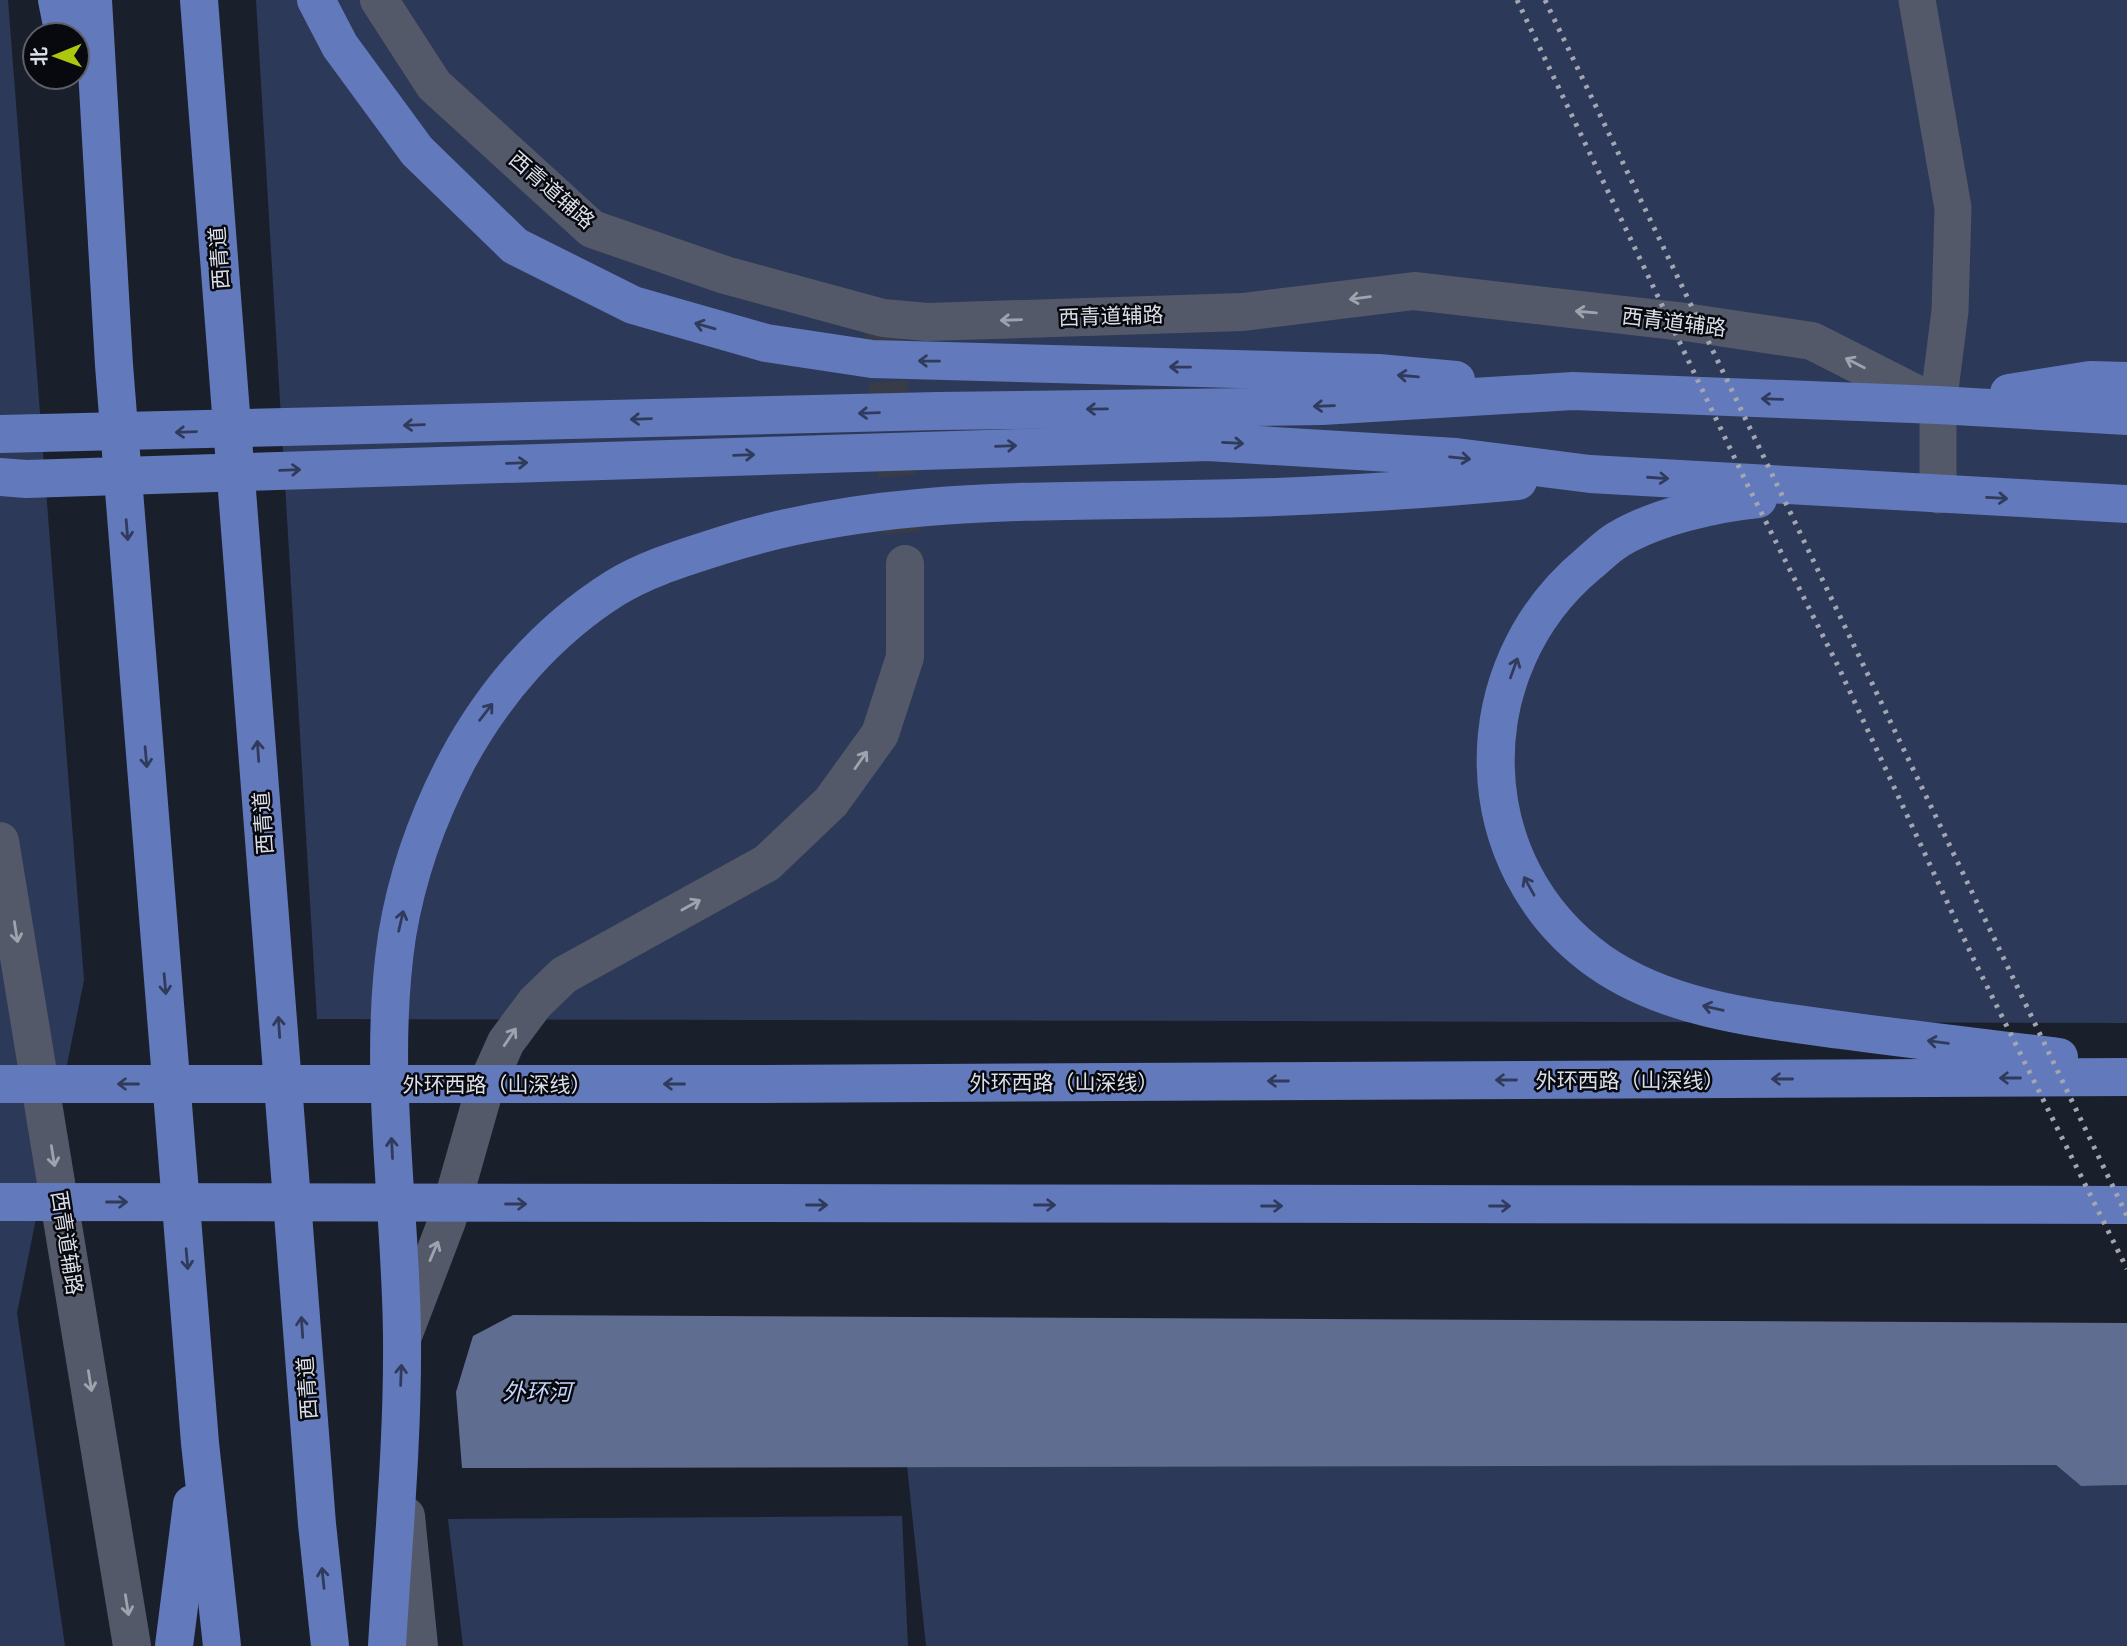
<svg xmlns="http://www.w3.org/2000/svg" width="2127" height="1646" font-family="'Space Grotesk','Noto Sans SC',sans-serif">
  <rect width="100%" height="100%" fill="#1a1f2c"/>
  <g fill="#2d3959">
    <polygon points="0,0 8,0 84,980 17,1313 65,1646 0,1646"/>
    <polygon points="256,0 2127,0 2127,1023 317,1019"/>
    <polygon points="1502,1464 2056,1465 2081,1486 2127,1485 2127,1646 926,1646 907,1466"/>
    <polygon points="902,1516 908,1646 463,1646 448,1519"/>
  </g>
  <polygon fill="#5f6d91" points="513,1315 2127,1323 2127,1485 2081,1486 2056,1465 462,1468 456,1392 473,1336"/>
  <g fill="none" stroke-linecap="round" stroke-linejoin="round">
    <polyline stroke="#373c48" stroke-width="38" stroke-dasharray="38 19" stroke-linecap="butt" points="883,325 905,564"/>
    <polyline stroke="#535968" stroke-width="37" points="1917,0 1953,208 1950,311 1938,405 1938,495"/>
    <g stroke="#535968" stroke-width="38">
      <polyline points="379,0 434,85 592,229 725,275 883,318 927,322 1243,312 1414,291 1685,322 1812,341 1938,405"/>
      <polyline points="0,841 132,1646"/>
      <polyline points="403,1336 447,1221 484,1091 506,1042 535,1003 564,975 767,863 831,802 880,734 905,657 905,564"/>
      <polyline points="406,1516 419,1646"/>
    </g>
    <g stroke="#6279bb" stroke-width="38">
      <polyline points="57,0 64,35"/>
      <polyline points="93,0 114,365 200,1443 222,1646"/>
      <polyline points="199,0 317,1524 330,1646"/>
      <polyline points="316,0 340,46 417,151 515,246 633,305 766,343 872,359 1378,373 1456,380"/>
      <polyline points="2009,393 2090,380 2127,381"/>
      <polyline points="0,434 937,411 1322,406 1573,391 1938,405 2127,416"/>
      <polyline points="0,477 26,479 1208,442 1456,457 1590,474 2127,504"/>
      <path d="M1758,499C1716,503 1656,517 1619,539C1608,545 1598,556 1588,564C1462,669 1464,866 1600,962C1669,1010 1760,1019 1841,1030C1914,1040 1986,1048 2059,1057"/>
      <polyline points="0,1084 742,1084 2127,1077"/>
      <polyline points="0,1202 2127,1205"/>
      <polyline points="174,1646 192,1504"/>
      <path d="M387,1646C393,1544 403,1440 402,1337C401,1204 377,1069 397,936C407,875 428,816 457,761C494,692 548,630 615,588C648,568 683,558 720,546C871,497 1031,502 1189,499C1299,498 1409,491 1518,481"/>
    </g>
    <g stroke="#a3a6b0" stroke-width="5" stroke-dasharray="3.5 7" stroke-linecap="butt">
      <polyline points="1517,0 1747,484 1838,666 1974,960 2127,1269"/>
      <polyline points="1545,0 2127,1216"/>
    </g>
  </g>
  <defs><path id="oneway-shaft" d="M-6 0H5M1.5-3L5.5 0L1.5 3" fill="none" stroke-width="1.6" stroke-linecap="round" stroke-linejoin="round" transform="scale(1.75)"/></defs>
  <g stroke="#9ea3ae">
    <use href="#oneway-shaft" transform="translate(1360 298) rotate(173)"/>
    <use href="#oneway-shaft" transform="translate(1586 312) rotate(-175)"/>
    <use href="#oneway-shaft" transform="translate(1011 320) rotate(178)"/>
    <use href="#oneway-shaft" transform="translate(1855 363) rotate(-153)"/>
    <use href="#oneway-shaft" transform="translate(861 760) rotate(-55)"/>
    <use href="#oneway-shaft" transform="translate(691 905) rotate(-29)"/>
    <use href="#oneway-shaft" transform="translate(16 932) rotate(81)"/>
    <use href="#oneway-shaft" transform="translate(510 1037) rotate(-56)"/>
    <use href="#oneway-shaft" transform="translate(53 1156) rotate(81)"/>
    <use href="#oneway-shaft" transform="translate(434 1251) rotate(-67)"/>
    <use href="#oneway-shaft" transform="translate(90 1381) rotate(81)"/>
    <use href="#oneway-shaft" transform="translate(127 1605) rotate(81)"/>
  </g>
  <g stroke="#303b5c">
    <use href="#oneway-shaft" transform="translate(705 326) rotate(-164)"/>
    <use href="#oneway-shaft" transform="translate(929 361) rotate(-179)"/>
    <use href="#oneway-shaft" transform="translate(1180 367) rotate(-179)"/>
    <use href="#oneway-shaft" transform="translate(1408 376) rotate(-175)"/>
    <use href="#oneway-shaft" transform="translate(1772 399) rotate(-178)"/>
    <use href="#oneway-shaft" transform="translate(1324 406) rotate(178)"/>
    <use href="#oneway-shaft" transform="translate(1097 409) rotate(179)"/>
    <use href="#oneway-shaft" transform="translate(869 413) rotate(178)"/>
    <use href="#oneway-shaft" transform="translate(641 419) rotate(178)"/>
    <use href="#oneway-shaft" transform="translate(414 425) rotate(178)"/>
    <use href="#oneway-shaft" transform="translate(186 432) rotate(178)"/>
    <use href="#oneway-shaft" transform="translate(1233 443) rotate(3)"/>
    <use href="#oneway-shaft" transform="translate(1006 446) rotate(-2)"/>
    <use href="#oneway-shaft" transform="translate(744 455) rotate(-2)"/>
    <use href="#oneway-shaft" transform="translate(1460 458) rotate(6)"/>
    <use href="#oneway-shaft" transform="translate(517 463) rotate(-2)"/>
    <use href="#oneway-shaft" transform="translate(290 470) rotate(-2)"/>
    <use href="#oneway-shaft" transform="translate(1658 478) rotate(4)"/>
    <use href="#oneway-shaft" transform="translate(1997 498) rotate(3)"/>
    <use href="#oneway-shaft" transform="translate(127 530) rotate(85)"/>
    <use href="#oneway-shaft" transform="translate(1514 668) rotate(-70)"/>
    <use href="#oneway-shaft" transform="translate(486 712) rotate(-52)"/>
    <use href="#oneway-shaft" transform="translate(258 751) rotate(-94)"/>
    <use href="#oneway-shaft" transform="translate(146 757) rotate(85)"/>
    <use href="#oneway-shaft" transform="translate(1529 886) rotate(-119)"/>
    <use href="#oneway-shaft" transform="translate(401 921) rotate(-77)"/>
    <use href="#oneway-shaft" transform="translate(165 984) rotate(85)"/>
    <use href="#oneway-shaft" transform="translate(1713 1008) rotate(-167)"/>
    <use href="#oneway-shaft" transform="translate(279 1027) rotate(-94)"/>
    <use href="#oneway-shaft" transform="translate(1938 1042) rotate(-173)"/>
    <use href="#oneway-shaft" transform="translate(2010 1078) rotate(180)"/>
    <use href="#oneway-shaft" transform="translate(1782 1079) rotate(180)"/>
    <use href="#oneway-shaft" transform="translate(1506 1080) rotate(180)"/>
    <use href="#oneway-shaft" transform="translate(1278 1081) rotate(180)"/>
    <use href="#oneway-shaft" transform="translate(128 1084) rotate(-180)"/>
    <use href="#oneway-shaft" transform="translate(674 1084) rotate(-180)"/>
    <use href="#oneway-shaft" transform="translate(392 1148) rotate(-93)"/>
    <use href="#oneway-shaft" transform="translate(117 1202)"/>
    <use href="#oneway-shaft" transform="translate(516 1204)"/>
    <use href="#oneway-shaft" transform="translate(817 1205)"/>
    <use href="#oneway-shaft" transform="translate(1045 1205)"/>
    <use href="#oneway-shaft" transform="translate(1272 1206)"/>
    <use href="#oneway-shaft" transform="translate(1500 1206)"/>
    <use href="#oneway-shaft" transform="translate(187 1259) rotate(85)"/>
    <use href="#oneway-shaft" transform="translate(302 1327) rotate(-94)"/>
    <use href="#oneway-shaft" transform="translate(401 1375) rotate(-88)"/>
    <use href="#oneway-shaft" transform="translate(323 1578) rotate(-96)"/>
  </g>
  <g text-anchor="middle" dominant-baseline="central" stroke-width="5" stroke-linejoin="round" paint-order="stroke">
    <g font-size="21" fill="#dcdfe8" stroke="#07090f">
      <text transform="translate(552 190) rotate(41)">西青道辅路</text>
      <text transform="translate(219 258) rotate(-94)">西青道</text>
      <text transform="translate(1111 316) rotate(-2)">西青道辅路</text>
      <text transform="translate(1674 322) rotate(7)">西青道辅路</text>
      <text transform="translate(263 823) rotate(-94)">西青道</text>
      <text x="1630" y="1080">外环西路（山深线）</text>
      <text x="1064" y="1082">外环西路（山深线）</text>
      <text x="497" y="1084">外环西路（山深线）</text>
      <text transform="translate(67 1243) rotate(81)">西青道辅路</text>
      <text transform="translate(307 1388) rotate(-94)">西青道</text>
    </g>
    <g font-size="23" font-style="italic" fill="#c5d4f9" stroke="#07090f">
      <text x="537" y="1392">外环河</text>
    </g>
  </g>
  <g transform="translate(56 56) rotate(269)"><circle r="33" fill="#07090f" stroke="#5c5f66" stroke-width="2"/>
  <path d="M0-5L12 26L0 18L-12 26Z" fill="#adc60e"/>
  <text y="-10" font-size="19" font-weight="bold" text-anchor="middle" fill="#dcdfe8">北</text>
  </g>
</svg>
